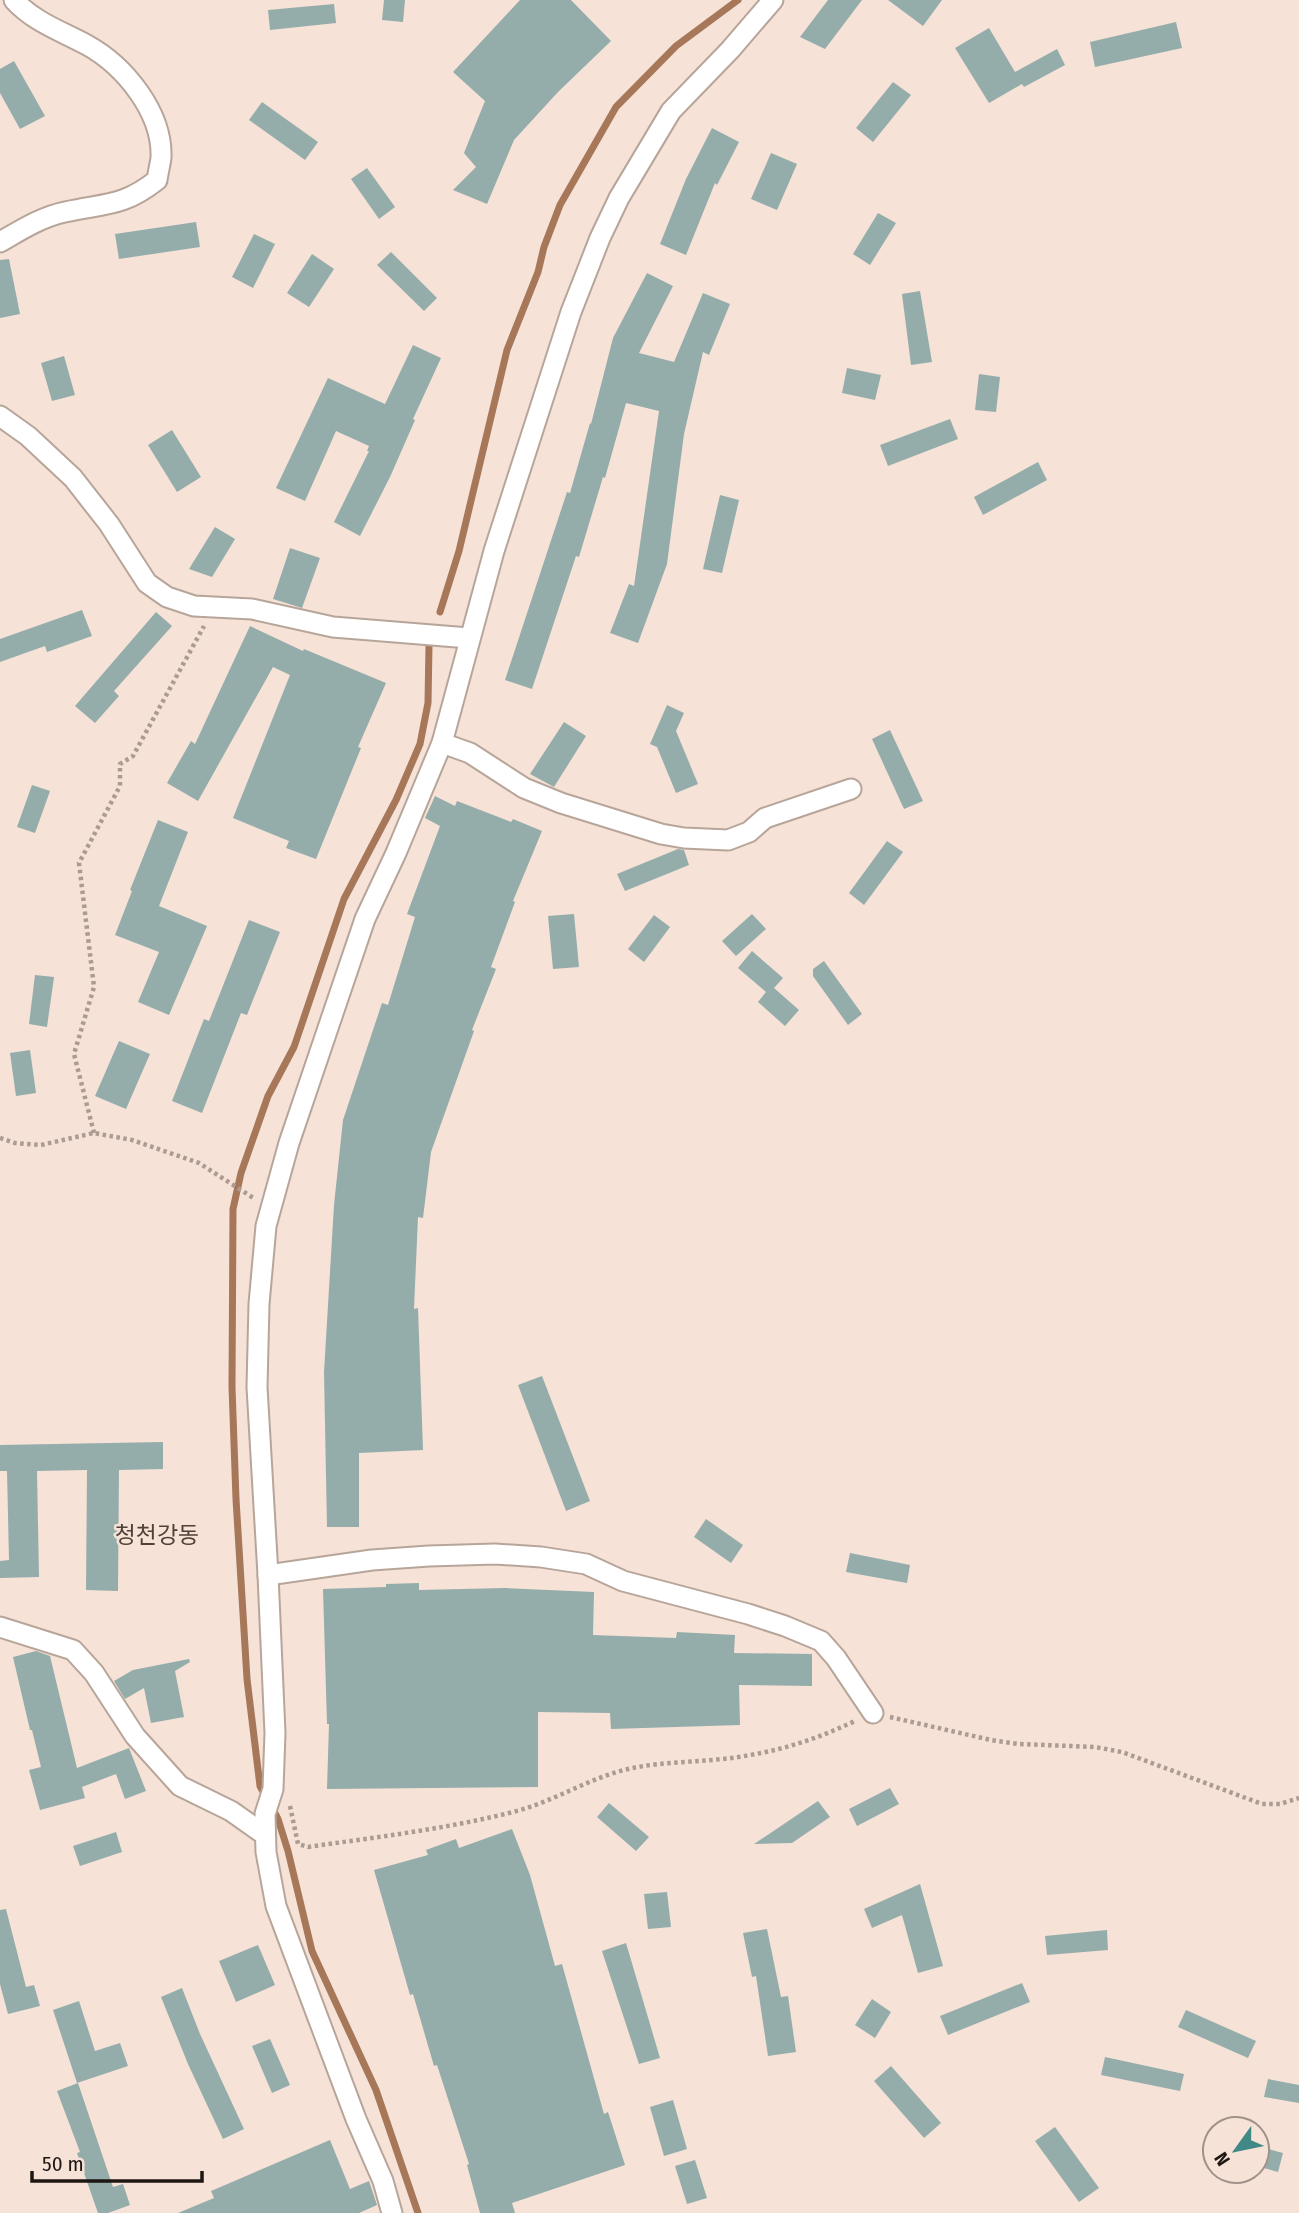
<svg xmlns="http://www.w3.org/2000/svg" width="1299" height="2213" font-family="'Fira Sans Condensed','Noto Sans KR',sans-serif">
  <rect width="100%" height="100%" fill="#f6e2d7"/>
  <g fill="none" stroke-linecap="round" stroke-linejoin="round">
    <g stroke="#a77759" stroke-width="7">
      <polyline points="440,612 459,551 507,350 538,272 544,247 560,205 616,107 676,46 738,0"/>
      <polyline points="266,1797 260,1786 247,1679 236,1499 232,1387 233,1209 241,1173 268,1096 294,1047 344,899 396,800 420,744 428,703 429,645"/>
      <polyline points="272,1807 278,1819 288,1851 312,1951 376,2090 418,2213"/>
    </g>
  </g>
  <g fill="#94adab">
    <polygon points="384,0 405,0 403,22 382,20"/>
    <polygon points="520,0 571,0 611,41 558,92 514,140 487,204 453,190 476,167 464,153 485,101 453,72"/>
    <polygon points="828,0 862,0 825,49 800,37"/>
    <polygon points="888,0 942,0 923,26"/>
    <polygon points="334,4 336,23 270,30 268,10"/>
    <polygon points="1176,22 1182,48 1095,67 1090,42"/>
    <polygon points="989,28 1015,72 1057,49 1065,65 1024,87 1022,84 989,103 955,48"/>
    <polygon points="14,61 45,116 20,129 0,93 0,69"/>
    <polygon points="893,82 911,95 873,142 856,128"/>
    <polygon points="262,102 318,142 305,160 249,120"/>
    <polygon points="712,128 739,142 717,185 715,183 686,255 660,244 686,179"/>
    <polygon points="771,153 797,164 777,210 751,199"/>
    <polygon points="367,168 395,207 379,219 351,179"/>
    <polygon points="878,213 896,223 870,265 853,254"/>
    <polygon points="196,222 200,247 119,259 115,234"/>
    <polygon points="254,234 275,244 253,288 232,277"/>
    <polygon points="391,252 437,298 424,311 377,265"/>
    <polygon points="312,254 334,269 309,307 287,293"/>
    <polygon points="9,259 20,314 0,318 0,260"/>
    <polygon points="647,273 673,286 639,353 674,362 703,293 730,304 709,355 703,352 684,434 667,564 638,643 610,633 629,584 634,586 659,411 626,403 605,478 603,477 579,557 576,556 532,689 505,680 567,492 570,493 590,423 591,424 613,338"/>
    <polygon points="920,291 932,362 911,365 902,294"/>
    <polygon points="413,345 441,358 413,419 415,420 390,477 360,536 334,522 369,451 367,451 369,446 336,431 305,501 276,488 328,378 385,404"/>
    <polygon points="64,356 75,395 52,401 41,363"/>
    <polygon points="847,368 881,375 875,400 842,393"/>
    <polygon points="979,374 1000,377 996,412 975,410"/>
    <polygon points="950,419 958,439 888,466 880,445"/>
    <polygon points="172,430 201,477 177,492 148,445"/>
    <polygon points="1038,462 1047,480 983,515 974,497"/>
    <polygon points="720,495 739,500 722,573 703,569"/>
    <polygon points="215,527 235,539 212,577 189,569"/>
    <polygon points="290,548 320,558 302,608 273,599"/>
    <polygon points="82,610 92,636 47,652 45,646 0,662 0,639"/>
    <polygon points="156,612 172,626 114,691 119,696 95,723 75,706"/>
    <polygon points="250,626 303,651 304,649 386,683 358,747 361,748 316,859 286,848 289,841 233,818 290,675 273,667 198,801 167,783 191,741 195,744"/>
    <polygon points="667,705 684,713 676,731 698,784 676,793 657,747 650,744"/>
    <polygon points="564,722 586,736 554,787 530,774"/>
    <polygon points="890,730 923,801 904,809 872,739"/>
    <polygon points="32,785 50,791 35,833 17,827"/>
    <polygon points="435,796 455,806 457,801 511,822 513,819 542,831 513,901 515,902 491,967 496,969 472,1030 474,1031 431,1152 423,1218 418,1217 414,1309 418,1308 423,1450 359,1453 359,1527 327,1527 324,1372 334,1205 343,1120 382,1003 388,1005 415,917 407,914 440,826 425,818"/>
    <polygon points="158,820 188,832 159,906 207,926 169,1015 138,1002 159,952 115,935 132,891 130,890"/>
    <polygon points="887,841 903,852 864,905 849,893"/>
    <polygon points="678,849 684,850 689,865 625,891 617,874"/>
    <polygon points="574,914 579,967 553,969 548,916"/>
    <polygon points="752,914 766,929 736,956 722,941"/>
    <polygon points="654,915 670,927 644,962 628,949"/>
    <polygon points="249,920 280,932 247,1015 241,1013 202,1113 172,1101 204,1019 209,1021"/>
    <polygon points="752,951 783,978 774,988 799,1010 785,1026 758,1002 766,992 738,968"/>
    <polygon points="824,961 862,1014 848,1025 813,976 813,969"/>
    <polygon points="35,975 54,977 47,1027 29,1024"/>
    <polygon points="119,1041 150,1054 126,1109 95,1096"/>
    <polygon points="30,1050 36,1093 16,1096 10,1053"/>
    <polygon points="542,1376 590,1501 566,1511 518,1385"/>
    <polygon points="163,1442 163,1469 119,1470 118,1591 86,1590 87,1470 37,1471 39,1577 0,1578 0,1561 9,1560 7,1471 0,1471 0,1445"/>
    <polygon points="706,1519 743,1545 731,1563 694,1537"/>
    <polygon points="850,1553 910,1565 907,1583 846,1572"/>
    <polygon points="419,1583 419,1590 505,1588 594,1592 593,1635 676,1638 677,1632 735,1635 734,1653 812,1654 812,1686 739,1685 740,1725 611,1729 610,1713 538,1712 538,1787 327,1789 329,1724 327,1724 323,1589 386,1587 386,1584"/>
    <polygon points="36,1651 50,1656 77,1768 129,1748 146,1791 125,1799 116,1774 82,1787 85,1798 40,1810 29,1770 41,1767 32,1730 30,1730 13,1657"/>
    <polygon points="189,1659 190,1662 175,1671 184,1717 151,1723 144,1688 125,1699 114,1681 133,1670"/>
    <polygon points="890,1788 899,1804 857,1826 849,1809"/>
    <polygon points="818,1801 830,1817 792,1843 754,1844"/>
    <polygon points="609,1803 649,1837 636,1851 597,1817"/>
    <polygon points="512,1829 530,1875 555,1966 562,1964 604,2114 608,2112 625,2165 512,2203 515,2213 480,2213 467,2165 469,2164 437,2065 434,2066 413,1994 410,1995 374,1870 428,1855 426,1850 456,1839 459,1848"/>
    <polygon points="116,1832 122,1852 80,1866 73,1846"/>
    <polygon points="920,1884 943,1966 918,1973 902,1915 872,1928 864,1909"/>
    <polygon points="667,1892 671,1927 648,1929 644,1894"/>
    <polygon points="6,1909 26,1987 34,1985 40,2006 8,2014 0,1984 0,1910"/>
    <polygon points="767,1929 781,1997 788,1996 796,2052 768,2056 756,1976 752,1977 743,1933"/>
    <polygon points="1107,1930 1108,1950 1047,1955 1045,1936"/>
    <polygon points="626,1943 660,2058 639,2064 602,1951"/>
    <polygon points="258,1945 275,1985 236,2002 219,1961"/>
    <polygon points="1022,1983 1030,2002 948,2035 940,2016"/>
    <polygon points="182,1988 200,2034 244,2129 223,2139 188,2064 161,1997"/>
    <polygon points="872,1999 891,2012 875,2038 855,2025"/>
    <polygon points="79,2001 95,2051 120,2043 128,2066 77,2083 53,2010"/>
    <polygon points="1186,2010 1256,2041 1248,2058 1178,2027"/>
    <polygon points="270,2039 290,2085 272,2093 252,2046"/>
    <polygon points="1105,2057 1184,2074 1180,2091 1101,2075"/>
    <polygon points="891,2066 941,2123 924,2138 874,2081"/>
    <polygon points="1268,2079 1299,2085 1299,2103 1264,2097"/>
    <polygon points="78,2083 113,2187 123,2184 130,2205 108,2213 98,2213 77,2153 80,2152 57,2091"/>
    <polygon points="673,2100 687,2149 664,2156 650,2107"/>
    <polygon points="1055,2127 1099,2188 1079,2202 1035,2141"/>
    <polygon points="330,2140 350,2189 369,2181 377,2205 359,2213 178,2213 214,2198 211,2191"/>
    <polygon points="1257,2146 1283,2153 1278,2172 1257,2166"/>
    <polygon points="695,2160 707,2198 687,2204 675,2166"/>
  </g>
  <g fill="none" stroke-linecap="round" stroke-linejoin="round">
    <defs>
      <g id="minor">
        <path d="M0,242C21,230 41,217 65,212C105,203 123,207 157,180C158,173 160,165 161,158C163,113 125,66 87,45C61,31 34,22 14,0"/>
        <polyline points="0,416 28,436 73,478 109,524 147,583 167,597 194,606 252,609 333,627 469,638"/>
        <polyline points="442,743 470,753 524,788 561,803 661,834 684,838 728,840 749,832 765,818 851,789"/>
        <polyline points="268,1575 372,1560 429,1556 495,1554 541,1557 586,1564 623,1581 748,1614 785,1626 821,1641 836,1658 873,1713"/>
        <polyline points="0,1627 73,1650 94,1673 135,1736 180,1786 231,1811 265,1835"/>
        <polyline points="392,2213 383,2181 356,2119 276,1906 266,1852 265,1814 273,1789 275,1733 268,1575 257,1387 259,1304 266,1226 289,1143 365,919 396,853 442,743 494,551 571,312 600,238 619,198 671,111 730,50 773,0"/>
      </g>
    </defs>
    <use href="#minor" stroke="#b8a59a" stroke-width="23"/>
    <g stroke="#ab9b93" stroke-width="4.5" stroke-dasharray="3.5 3.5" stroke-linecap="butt">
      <polyline points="94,1133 74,1054 94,987 79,863 120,786 120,764 133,756 204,626"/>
      <polyline points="0,1138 15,1143 41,1145 94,1133 132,1140 199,1163 255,1199"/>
      <polyline points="890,1717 991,1740 1019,1744 1095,1747 1122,1752 1262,1804 1280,1804 1299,1798"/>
      <path d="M290,1806L298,1844L308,1847C377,1837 446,1829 513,1812C553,1802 589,1778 628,1769C667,1760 710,1763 750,1755C787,1749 821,1737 855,1721"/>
    </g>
    <use href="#minor" stroke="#fff" stroke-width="19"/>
  </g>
  <g text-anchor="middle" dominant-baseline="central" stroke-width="5" stroke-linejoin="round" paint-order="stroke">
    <g font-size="23" fill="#504037" stroke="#f6e2d7">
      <text x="157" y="1535">청천강동</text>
    </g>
  </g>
  <g transform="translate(1236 2150) rotate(237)"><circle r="33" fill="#f6e2d7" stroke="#a09189" stroke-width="2"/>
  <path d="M0-5L12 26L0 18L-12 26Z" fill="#418987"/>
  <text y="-10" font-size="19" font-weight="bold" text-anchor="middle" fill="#1e1713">N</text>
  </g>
  <path d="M32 2171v10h170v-10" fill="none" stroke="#1e1713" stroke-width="3.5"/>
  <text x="42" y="2171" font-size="21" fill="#1e1713" stroke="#f6e2d7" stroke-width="5" paint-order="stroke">50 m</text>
</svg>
